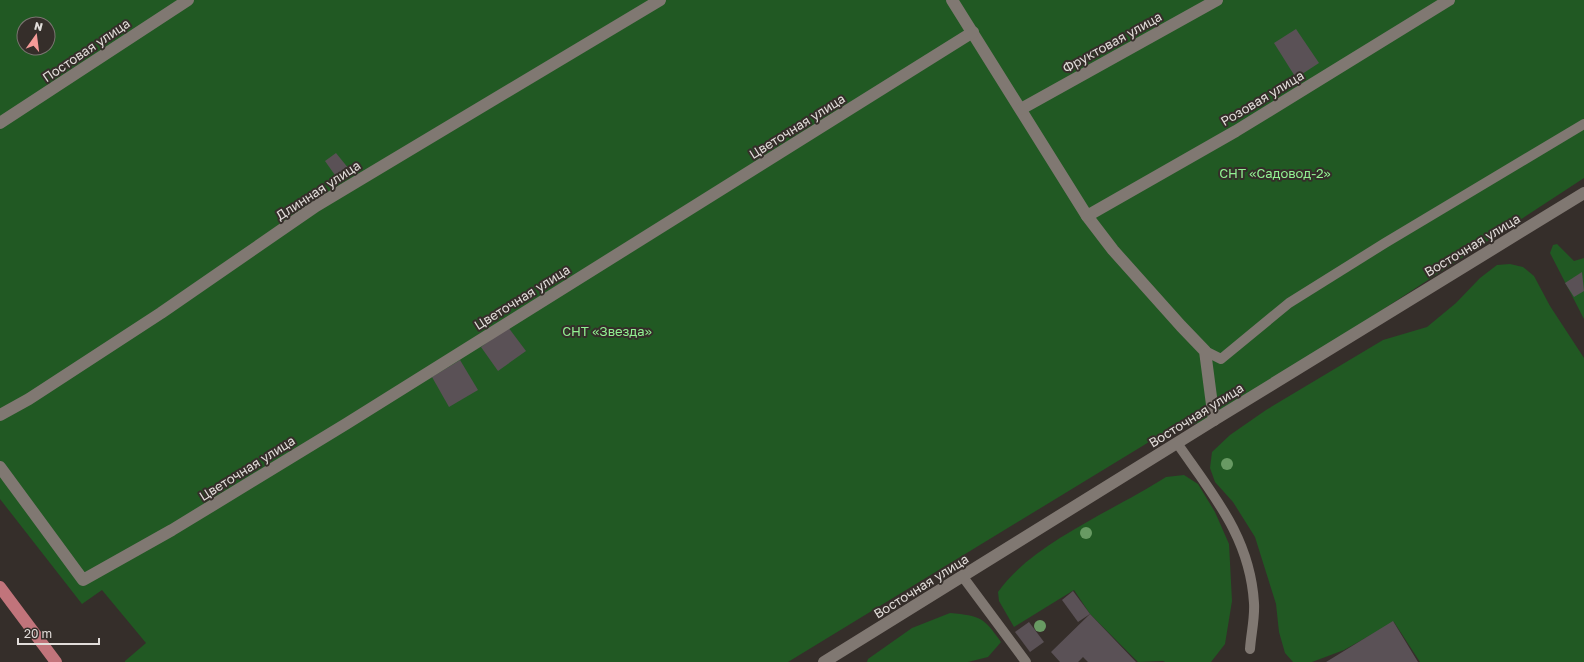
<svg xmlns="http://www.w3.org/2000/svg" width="1584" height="662" font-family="'Golos Text',sans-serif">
  <rect width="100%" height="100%" fill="#352e2a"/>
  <g fill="#215923" fill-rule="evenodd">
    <path d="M0,0H1584V178L1214,420L1172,428L788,662H125V661L146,643L102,590L82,604L0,499ZM24,24H48V48H24Z"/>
    <polygon points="1557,244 1574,261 1584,258 1584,319 1550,253 1553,245"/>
    <polygon points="1510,264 1523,267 1534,276 1550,306 1584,358 1584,662 1420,662 1394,622 1344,650 1312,662 1293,662 1285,653 1279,632 1276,604 1255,537 1233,502 1215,482 1210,468 1212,452 1230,435 1266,410 1383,340 1427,327 1456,303 1480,278 1497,265"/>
    <path d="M1184,475L1198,484L1215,512L1229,544L1232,601L1225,644L1211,662H1165L1163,661L1138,662L1090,614L1074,590L1014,627L999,601L998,592C1032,543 1115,510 1166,477Z"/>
    <path d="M950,613C981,616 983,617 1001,642L988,657L968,662H867L868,659L912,628Z"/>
  </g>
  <g fill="#5a5156">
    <polygon points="1296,29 1319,63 1296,78 1274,43"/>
    <polygon points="336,153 349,169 337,178 325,161"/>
    <polygon points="1582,272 1584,291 1574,297 1565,283"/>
    <polygon points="508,327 526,351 498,371 481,347"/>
    <polygon points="460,360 478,390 449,407 432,377"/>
    <polygon points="1073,591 1090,614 1078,622 1062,600"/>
    <polygon points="1090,614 1136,662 1088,662 1083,657 1078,662 1060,662 1051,652"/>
    <polygon points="1393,621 1418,662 1326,662 1344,651"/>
    <polygon points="1029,622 1044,642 1030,652 1015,632"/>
  </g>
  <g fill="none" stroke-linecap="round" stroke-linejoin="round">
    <g stroke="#807872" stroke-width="10">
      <polyline points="1205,351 1221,359 1289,303 1385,243 1584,124"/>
      <path d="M1177,443C1213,495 1250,537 1254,603C1255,618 1251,634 1250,649"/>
      <polyline points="963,577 1026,662"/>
    </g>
    <g stroke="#807872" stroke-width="12">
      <polyline points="952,0 1087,216 1113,250 1181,326 1205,351 1214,420"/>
      <polyline points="1021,109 1217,0"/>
      <polyline points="0,123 188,0"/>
      <polyline points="1087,216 1236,131 1449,0"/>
      <polyline points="0,415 29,399 161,313 316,206 660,0"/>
      <polyline points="0,467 83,580 172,530 346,424 973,32"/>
      <polyline points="824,662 1214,420 1584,193"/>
    </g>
    <polyline stroke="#c1747b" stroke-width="12" points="0,587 56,662"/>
  </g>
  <g fill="#689a63">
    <circle cx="1227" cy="464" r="6"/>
    <circle cx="1086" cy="533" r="6"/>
    <circle cx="1040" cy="626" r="6"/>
  </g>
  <g text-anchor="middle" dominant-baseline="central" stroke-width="4" stroke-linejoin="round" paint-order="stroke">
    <g font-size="13" fill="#e2ddda" stroke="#352e2a">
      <text transform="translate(1112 42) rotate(-29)">Фруктовая улица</text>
      <text transform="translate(86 50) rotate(-34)">Постовая улица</text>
      <text transform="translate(1262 98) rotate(-31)">Розовая улица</text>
      <text transform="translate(797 126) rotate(-32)">Цветочная улица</text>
      <text transform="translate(318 190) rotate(-33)">Длинная улица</text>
      <text transform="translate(1472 245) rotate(-31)">Восточная улица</text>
      <text transform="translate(522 297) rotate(-32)">Цветочная улица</text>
      <text transform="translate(1196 415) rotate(-32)">Восточная улица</text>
      <text transform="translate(247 468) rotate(-32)">Цветочная улица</text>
      <text transform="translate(921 586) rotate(-32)">Восточная улица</text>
    </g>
    <g font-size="13" fill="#92f292" stroke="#352e2a">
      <text x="1275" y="173">СНТ «Садовод-2»</text>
      <text x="607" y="331">СНТ «Звезда»</text>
    </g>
  </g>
  <g transform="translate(36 36) rotate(14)"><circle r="19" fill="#352e2a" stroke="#7a7470"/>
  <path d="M0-3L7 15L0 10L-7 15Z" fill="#f59b98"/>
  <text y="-6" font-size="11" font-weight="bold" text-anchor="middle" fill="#e2ddda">N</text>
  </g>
  <path d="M18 638v6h81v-6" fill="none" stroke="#e2ddda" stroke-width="2"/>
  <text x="24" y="638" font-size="12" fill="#e2ddda" stroke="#352e2a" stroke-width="3" paint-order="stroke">20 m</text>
</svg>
